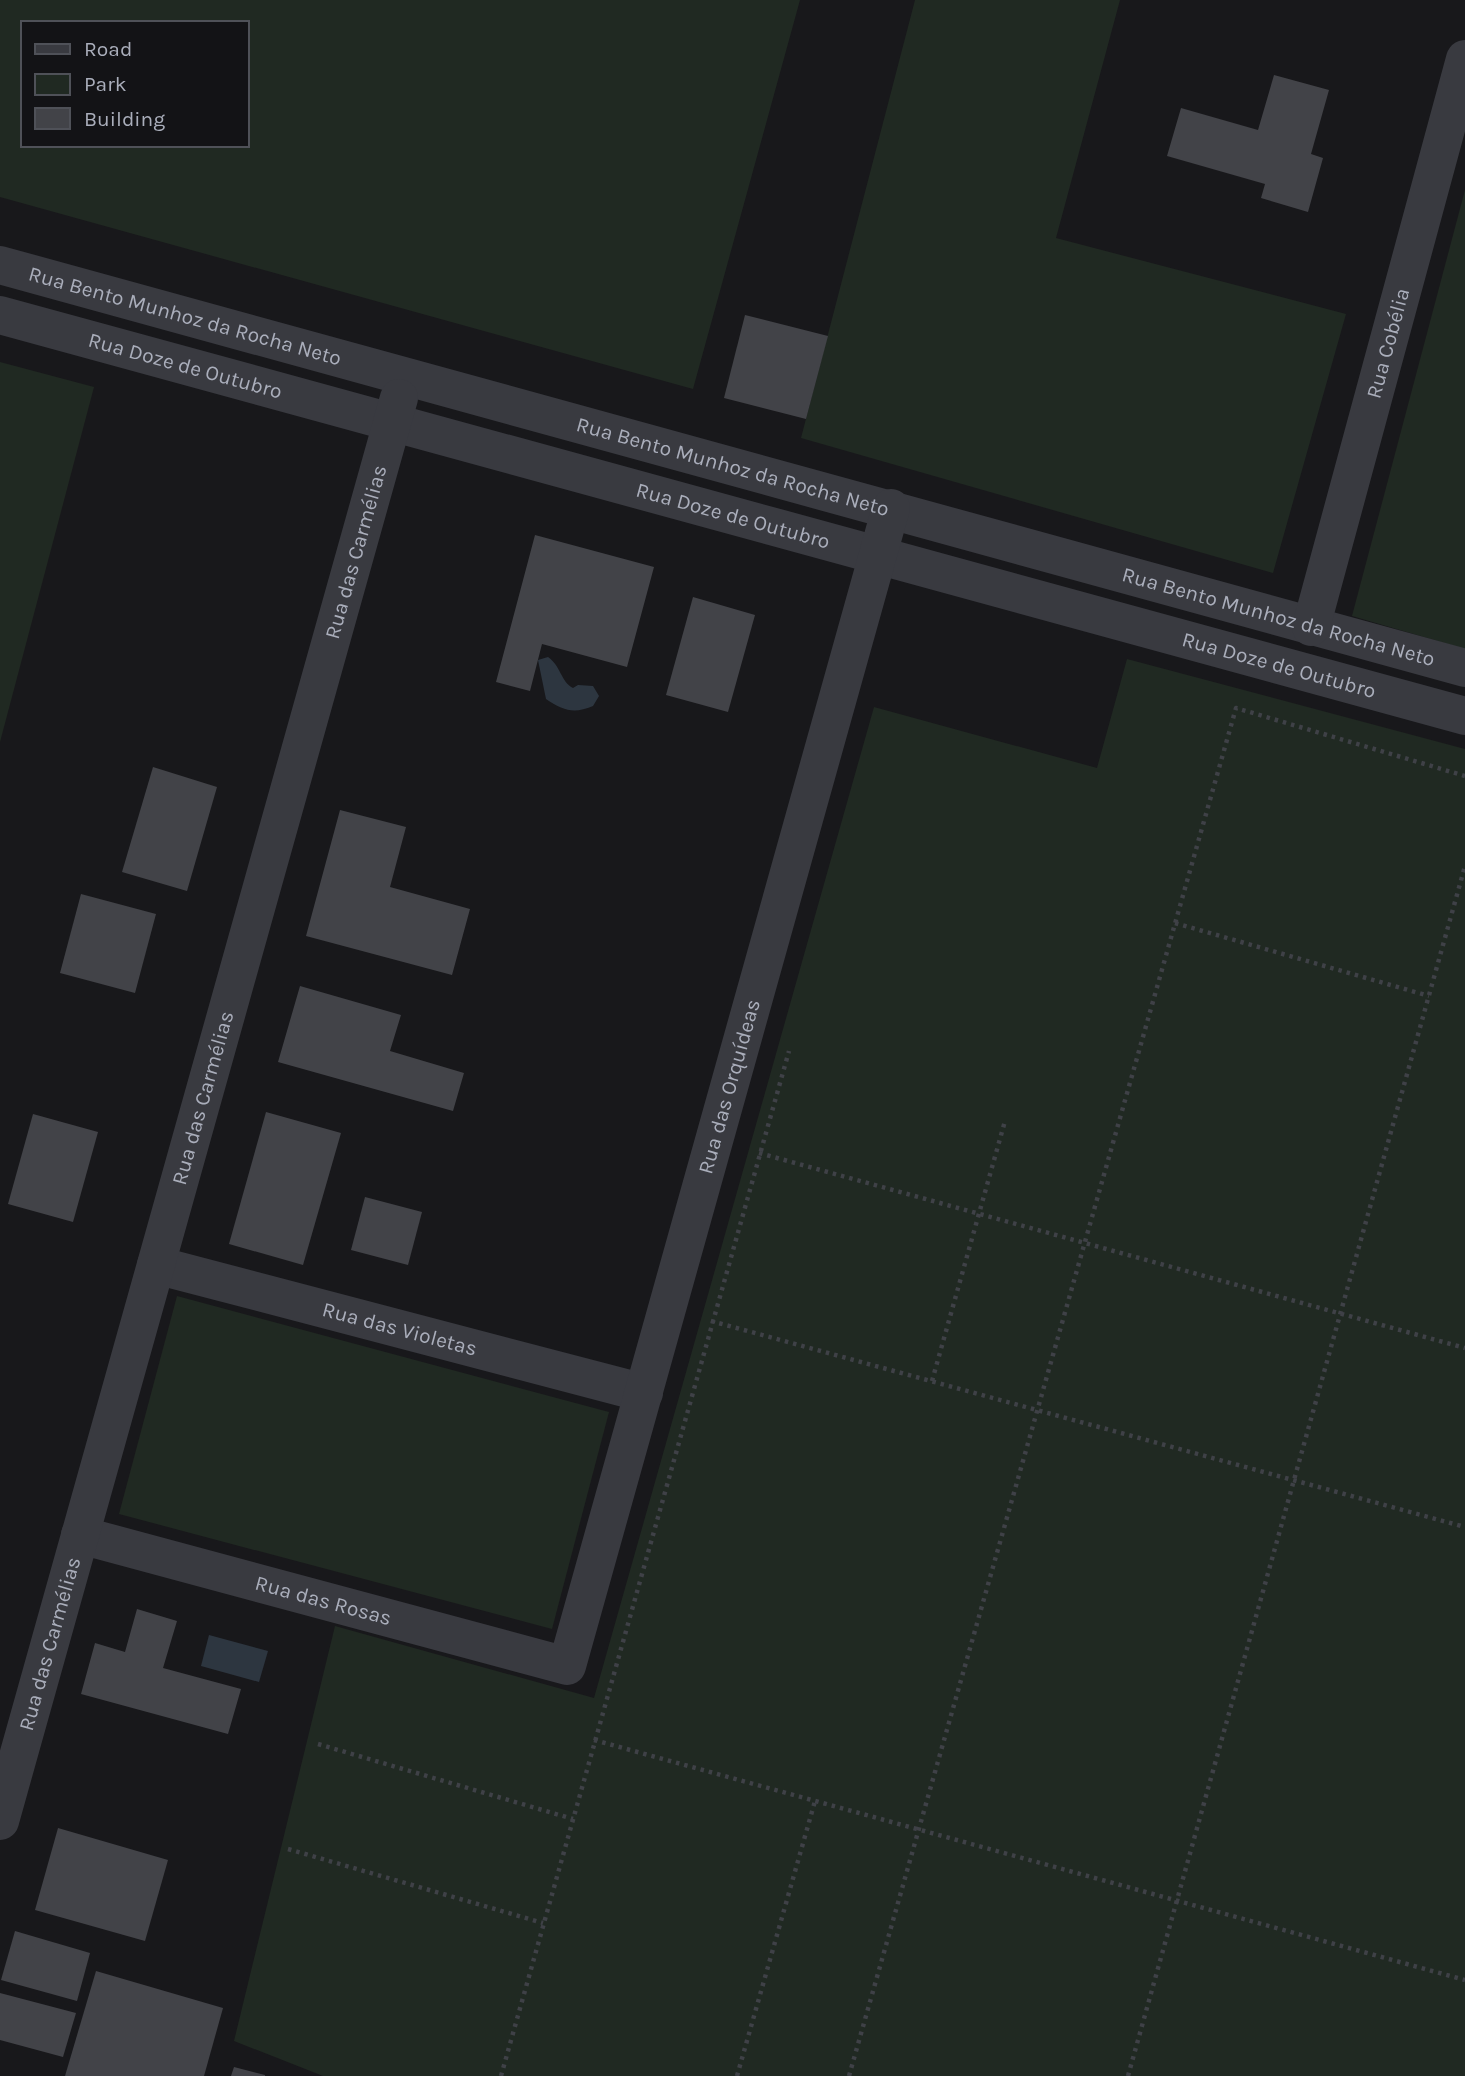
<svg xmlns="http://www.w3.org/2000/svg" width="1465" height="2076" font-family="Karla,sans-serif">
  <rect width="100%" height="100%" fill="#18181b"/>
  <g fill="#202922" fill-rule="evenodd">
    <path d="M0,0H800L693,389L0,197ZM23,23H247V145H23Z"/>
    <polygon points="915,0 1120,0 1056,238 1346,314 1273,573 801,438"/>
    <polygon points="1465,190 1465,649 1352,616"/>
    <polygon points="0,362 94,387 0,742"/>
    <polygon points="1127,659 1465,749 1465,2076 323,2076 234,2041 335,1626 594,1698 874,707 1097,768"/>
    <polygon points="177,1296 609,1412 552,1629 119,1514"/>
  </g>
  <g fill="#2d3640">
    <path d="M548,657C561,666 561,682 573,688L578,685L593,686L599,696L593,706C574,714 564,711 546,699L538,660Z"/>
    <polygon points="209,1635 268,1651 259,1682 201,1666"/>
  </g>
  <g fill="#424348">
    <polygon points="1274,75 1329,90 1311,154 1323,158 1308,212 1261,198 1265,184 1167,156 1181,108 1258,130"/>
    <polygon points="745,315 828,336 806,419 724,398"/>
    <polygon points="535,535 654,567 627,667 542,644 530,691 496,682"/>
    <polygon points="693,597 755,615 728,712 666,695"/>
    <polygon points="153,767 217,787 187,891 122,872"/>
    <polygon points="340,810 406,827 390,887 470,909 452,975 306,936"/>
    <polygon points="81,894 156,914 135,993 60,973"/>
    <polygon points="300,986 401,1015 390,1051 464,1073 453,1111 278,1062"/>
    <polygon points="266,1112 341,1133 303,1265 229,1244"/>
    <polygon points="33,1114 98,1132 73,1222 8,1204"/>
    <polygon points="365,1197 422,1212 408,1265 351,1250"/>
    <polygon points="137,1609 177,1621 163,1668 241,1689 228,1734 81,1694 95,1643 125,1652"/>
    <polygon points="58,1828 168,1860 145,1941 35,1910"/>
    <polygon points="15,1931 90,1953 77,2001 1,1980"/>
    <polygon points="96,1971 223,2008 204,2076 65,2076"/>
    <polygon points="0,1993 76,2013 63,2057 0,2040"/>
    <polygon points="234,2067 265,2075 265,2076 231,2076"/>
  </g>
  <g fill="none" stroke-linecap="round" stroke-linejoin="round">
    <g stroke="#3f4147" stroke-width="4.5" stroke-dasharray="3.5 5" stroke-linecap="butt">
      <polyline points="1175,923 1429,996"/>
      <polyline points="759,1153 1465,1348"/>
      <polyline points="711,1321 1465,1527"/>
      <polyline points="932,1381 1005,1121"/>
      <polyline points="594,1740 1465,1980"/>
      <polyline points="318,1744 573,1819"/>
      <polyline points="288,1849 543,1923"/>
      <polyline points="501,2076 789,1051"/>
      <polyline points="737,2076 815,1801"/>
      <polyline points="849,2076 1236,708 1465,776"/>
      <polyline points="1128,2076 1465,866"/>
    </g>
    <g stroke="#393a40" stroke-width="38">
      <path id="s1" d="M0,265L1465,668"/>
      <path id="s2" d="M0,315L1465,716"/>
      <path id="s3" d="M1311,627L1465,59"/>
      <path id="s4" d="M156,1265L644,1393"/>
      <path id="s5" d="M80,1535L567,1666L891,508"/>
      <path id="s6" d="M0,1821L399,398"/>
    </g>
  </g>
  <g text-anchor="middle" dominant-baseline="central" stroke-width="5" stroke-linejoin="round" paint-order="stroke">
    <g font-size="21" fill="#aaaebb" stroke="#131316">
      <text stroke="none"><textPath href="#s1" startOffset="192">Rua Bento Munhoz da Rocha Neto</textPath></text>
      <text stroke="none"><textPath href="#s3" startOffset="294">Rua Cobélia</textPath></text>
      <text stroke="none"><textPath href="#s2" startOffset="192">Rua Doze de Outubro</textPath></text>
      <text stroke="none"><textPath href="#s1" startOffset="760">Rua Bento Munhoz da Rocha Neto</textPath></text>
      <text stroke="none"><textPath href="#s2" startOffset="760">Rua Doze de Outubro</textPath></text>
      <text stroke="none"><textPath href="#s6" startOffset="1318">Rua das Carmélias</textPath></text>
      <text stroke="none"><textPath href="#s1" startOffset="1326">Rua Bento Munhoz da Rocha Neto</textPath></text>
      <text stroke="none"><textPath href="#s2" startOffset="1326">Rua Doze de Outubro</textPath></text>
      <text stroke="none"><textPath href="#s5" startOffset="1106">Rua das Orquídeas</textPath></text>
      <text stroke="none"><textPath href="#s6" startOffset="751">Rua das Carmélias</textPath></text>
      <text stroke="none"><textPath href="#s4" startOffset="252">Rua das Violetas</textPath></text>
      <text stroke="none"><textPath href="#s5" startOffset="252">Rua das Rosas</textPath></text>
      <text stroke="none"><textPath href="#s6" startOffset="184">Rua das Carmélias</textPath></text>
    </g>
  </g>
  <rect x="21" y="21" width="228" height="126" fill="#131316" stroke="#4f5158" stroke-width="2"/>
  <rect x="35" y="44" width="35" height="10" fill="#393a40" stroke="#4f5158" stroke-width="2"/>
  <text x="84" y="56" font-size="21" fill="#aaaebb">Road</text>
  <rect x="35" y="74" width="35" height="21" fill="#202922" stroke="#4f5158" stroke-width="2"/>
  <text x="84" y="91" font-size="21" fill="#aaaebb">Park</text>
  <rect x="35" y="108" width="35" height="21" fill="#424348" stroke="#4f5158" stroke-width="2"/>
  <text x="84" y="126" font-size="21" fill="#aaaebb">Building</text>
</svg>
